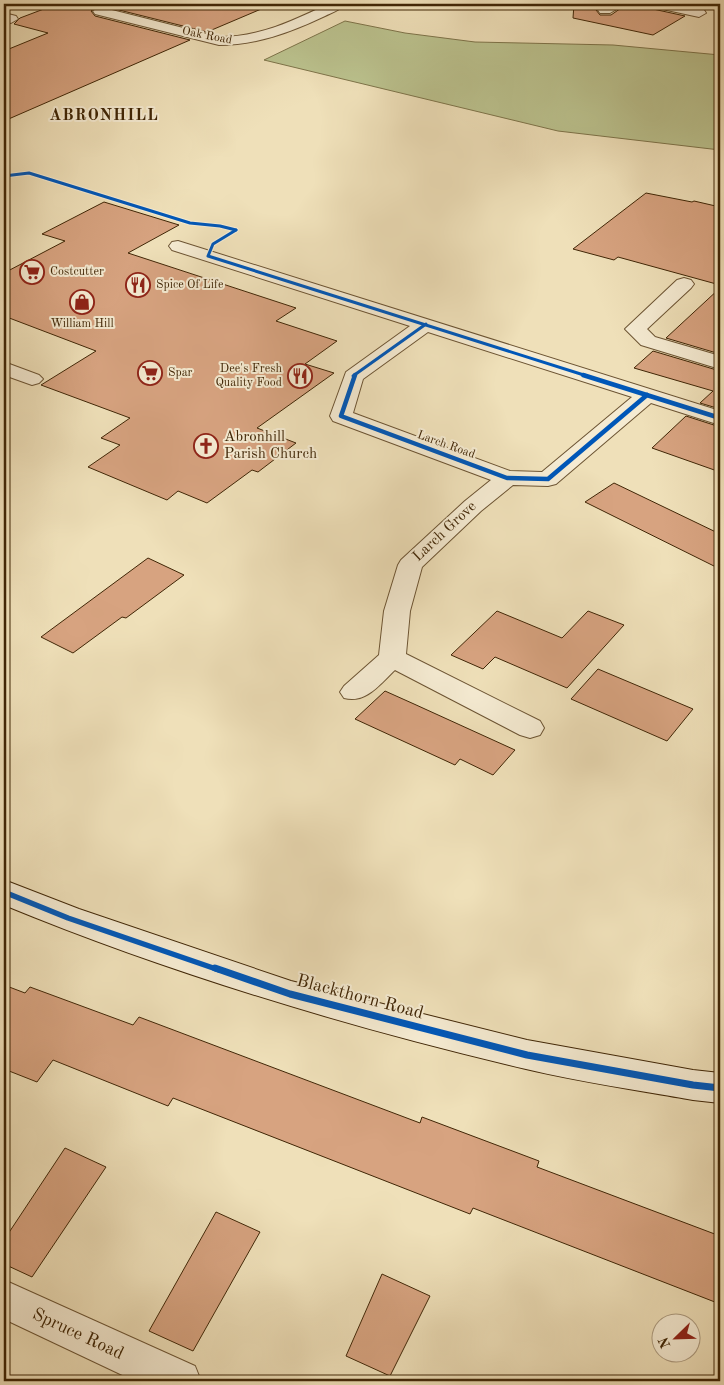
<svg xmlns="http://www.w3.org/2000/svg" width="724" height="1385" font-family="'Old Standard TT',serif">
  <rect width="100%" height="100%" fill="#efe0b9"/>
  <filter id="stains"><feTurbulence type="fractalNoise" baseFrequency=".004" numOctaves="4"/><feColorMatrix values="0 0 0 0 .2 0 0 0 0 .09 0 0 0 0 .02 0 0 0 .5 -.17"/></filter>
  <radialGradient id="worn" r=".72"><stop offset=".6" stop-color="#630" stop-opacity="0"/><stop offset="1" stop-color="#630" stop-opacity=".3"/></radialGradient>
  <polygon fill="#bbc28e" stroke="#7e744a" points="345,21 405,33 475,42 613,45 720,55 720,150 558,131 264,60"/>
  <g fill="#d7a380" stroke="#402606">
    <polygon points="57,4 273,4 207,32 99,5 91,11 95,16 190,40 4,121 4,51 48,33 14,24 20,18"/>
    <polygon points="574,4 605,4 596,10 600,15 611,15 627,4 649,4 653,9 685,16 653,35 573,18"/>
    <polygon points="646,193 692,202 694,201 720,207 720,285 618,257 614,260 573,249"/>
    <polygon points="104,202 179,225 128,253 296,308 276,321 337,341 305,364 334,373 257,428 296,443 258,472 252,470 207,503 178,491 167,500 88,467 120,445 101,438 130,418 41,385 96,351 4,316 4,273 65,241 42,234"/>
    <polygon points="720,288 720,354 666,338"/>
    <polygon points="653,351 720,371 720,409 700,403 713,391 634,368"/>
    <polygon points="686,416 720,427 720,472 652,448"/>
    <polygon points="614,483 720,534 720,569 585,502"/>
    <polygon points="148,558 184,575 126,618 122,617 73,653 41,637"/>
    <polygon points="497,611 562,638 588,611 624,625 567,688 495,657 483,669 451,655"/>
    <polygon points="598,669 693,709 667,741 571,699"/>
    <polygon points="385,691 414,704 515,750 493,775 460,759 455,765 355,719"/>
    <polygon points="4,985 25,993 30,987 133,1025 139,1017 420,1123 422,1117 539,1161 537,1167 720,1236 720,1304 473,1208 470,1214 173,1098 168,1106 53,1060 37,1082 4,1069"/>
    <polygon points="65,1148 106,1167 32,1277 4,1264 4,1240"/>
    <polygon points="216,1212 260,1232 193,1351 149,1331"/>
    <polygon points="382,1274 430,1296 390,1376 346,1356"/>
  </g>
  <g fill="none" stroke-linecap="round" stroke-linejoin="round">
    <defs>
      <g id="street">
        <path d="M328,4H345C340,10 331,13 325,16C291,32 257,45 219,45L95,14L93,11L100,7L219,37C259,37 293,21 328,4Z"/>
        <polygon points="608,4 625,4 610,13 600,13 598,10"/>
        <polygon points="651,4 675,4 704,10 706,13 699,17 653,7"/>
        <polygon points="4,13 16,16 18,19 11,23 4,21"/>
        <path d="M178,241L720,411V425L651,403L556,484L548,486L513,485L481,511L422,567L410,611L406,654L540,721L544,728L540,735L530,738L520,735L395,670C380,684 366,704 344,698L340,692L344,686L379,655L384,611L398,565L401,560L465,501L491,480L333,421L330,416L346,372L410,326L172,250L169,246L172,242ZM428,332L632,397L542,472L510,471L353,413L363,379Z"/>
        <polygon points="684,278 691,280 694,284 691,288 647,329 655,337 720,356 720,369 641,345 625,329 677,280"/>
        <polygon points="4,362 39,375 43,379 39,383 32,385 4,375"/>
        <polygon points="4,1280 195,1366 201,1381 135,1381 4,1319"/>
      </g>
      <path id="secondary" d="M4,880L79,909L291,981L527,1040L693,1070L720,1073V1103L693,1100C637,1090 581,1082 526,1069C348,1027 172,974 4,905Z"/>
    </defs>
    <use href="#street" stroke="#6c5433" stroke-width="2"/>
    <use href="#secondary" stroke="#402606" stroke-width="2"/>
    <use href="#street" fill="#f5ebd2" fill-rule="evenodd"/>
    <use href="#secondary" fill="#f5ebd2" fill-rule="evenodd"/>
    <defs>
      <g id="cycleway-far3">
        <polyline points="4,176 29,173 190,223 220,226 236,230"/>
        <polyline points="236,230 213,244 208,256 587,376"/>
        <polyline points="353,376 426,324"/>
      </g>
      <g id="cycleway-far2">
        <polyline points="355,375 341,416 507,478 548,479 647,395"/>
        <polyline points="583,375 720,418"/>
      </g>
      <polyline id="cycleway-far1" points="4,892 68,918 219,970"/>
      <polyline id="cycleway" points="215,968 290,994 527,1055 693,1085 720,1088"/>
    </defs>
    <use href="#cycleway-far3" stroke="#f5ebd2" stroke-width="5"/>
    <use href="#cycleway-far2" stroke="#f5ebd2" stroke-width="7"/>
    <use href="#cycleway-far1" stroke="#f5ebd2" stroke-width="9"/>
    <use href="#cycleway" stroke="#f5ebd2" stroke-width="10"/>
    <use href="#cycleway-far3" stroke="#0057b8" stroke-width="3"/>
    <use href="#cycleway-far2" stroke="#0057b8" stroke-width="4.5"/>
    <use href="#cycleway-far1" stroke="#0057b8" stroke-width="5.5"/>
    <use href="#cycleway" stroke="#0057b8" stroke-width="7"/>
  </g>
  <defs>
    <symbol id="supermarket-ring" viewBox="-11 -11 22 22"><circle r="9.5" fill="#f5ebd2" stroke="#8f2418" stroke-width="1.5"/><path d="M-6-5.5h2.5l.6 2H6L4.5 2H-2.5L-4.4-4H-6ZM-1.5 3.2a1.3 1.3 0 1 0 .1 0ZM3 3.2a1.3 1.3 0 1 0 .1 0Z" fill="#8f2418"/></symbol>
    <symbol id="restaurant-ring" viewBox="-11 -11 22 22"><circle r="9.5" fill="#f5ebd2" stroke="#8f2418" stroke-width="1.5"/><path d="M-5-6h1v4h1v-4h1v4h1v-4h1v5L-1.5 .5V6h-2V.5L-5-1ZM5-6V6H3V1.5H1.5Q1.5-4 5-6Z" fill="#8f2418"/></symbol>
    <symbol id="shop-ring" viewBox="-11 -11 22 22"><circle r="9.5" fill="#f5ebd2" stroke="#8f2418" stroke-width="1.5"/><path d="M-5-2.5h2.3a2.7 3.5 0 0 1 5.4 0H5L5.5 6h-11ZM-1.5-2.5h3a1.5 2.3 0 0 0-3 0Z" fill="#8f2418"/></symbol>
    <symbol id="church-ring" viewBox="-11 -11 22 22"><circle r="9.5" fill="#f5ebd2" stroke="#8f2418" stroke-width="1.5"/><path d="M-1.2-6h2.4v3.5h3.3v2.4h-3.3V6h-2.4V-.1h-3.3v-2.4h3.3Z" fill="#8f2418"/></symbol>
  </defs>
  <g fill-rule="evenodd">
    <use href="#supermarket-ring" x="18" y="258" width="28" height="28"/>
    <use href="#restaurant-ring" x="124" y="271" width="28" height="28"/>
    <use href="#shop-ring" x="68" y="288" width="28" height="28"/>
    <use href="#supermarket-ring" x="136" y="359" width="28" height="28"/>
    <use href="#restaurant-ring" x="286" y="362" width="28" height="28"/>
    <use href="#church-ring" x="192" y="432" width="28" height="28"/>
  </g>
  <g text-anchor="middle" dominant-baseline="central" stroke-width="4" stroke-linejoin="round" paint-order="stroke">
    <g font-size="12" fill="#402606" stroke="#f5ebd2">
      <text transform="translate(207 36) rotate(11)">Oak Road</text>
      <text transform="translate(446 445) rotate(20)">Larch Road</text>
    </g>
    <g font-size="12" fill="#402606" stroke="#f5ebd2" text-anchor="start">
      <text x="50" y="272">Costcutter</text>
      <text x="156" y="285">Spice Of Life</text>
      <text x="82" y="324" text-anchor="middle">William Hill</text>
      <text x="282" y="369" text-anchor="end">Dee's Fresh<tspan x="282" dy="14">Quality Food</tspan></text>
      <text x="168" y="373">Spar</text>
    </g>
    <g font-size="15" fill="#402606" stroke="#f5ebd2" text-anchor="start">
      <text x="224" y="437">Abronhill<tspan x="224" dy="17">Parish Church</tspan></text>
    </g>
    <g font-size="15" fill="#402606" stroke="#f5ebd2">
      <text transform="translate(445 532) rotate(-43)">Larch Grove</text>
    </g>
    <g font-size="16" font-weight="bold" letter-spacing="1" fill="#402606" stroke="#f5ebd2">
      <text x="104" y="116">ABRONHILL</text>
    </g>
    <g font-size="18" fill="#402606" stroke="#f5ebd2">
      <text transform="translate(360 997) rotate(15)">Blackthorn Road</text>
      <text transform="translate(78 1334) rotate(25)">Spruce Road</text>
    </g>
  </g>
  <rect width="724" height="1385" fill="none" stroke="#efe0b9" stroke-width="20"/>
  <rect x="5" y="5" width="714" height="1375" fill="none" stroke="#402606" stroke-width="2.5"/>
  <rect x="10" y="10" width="704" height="1365" fill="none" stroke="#402606"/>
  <g transform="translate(676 1338) rotate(247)"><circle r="24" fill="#f5ebd2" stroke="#ad9c80"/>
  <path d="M0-4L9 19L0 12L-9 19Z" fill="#8f2418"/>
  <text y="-8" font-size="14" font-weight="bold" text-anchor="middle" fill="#402606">N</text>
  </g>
  <rect width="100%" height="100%" filter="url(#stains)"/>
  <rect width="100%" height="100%" fill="url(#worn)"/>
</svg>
